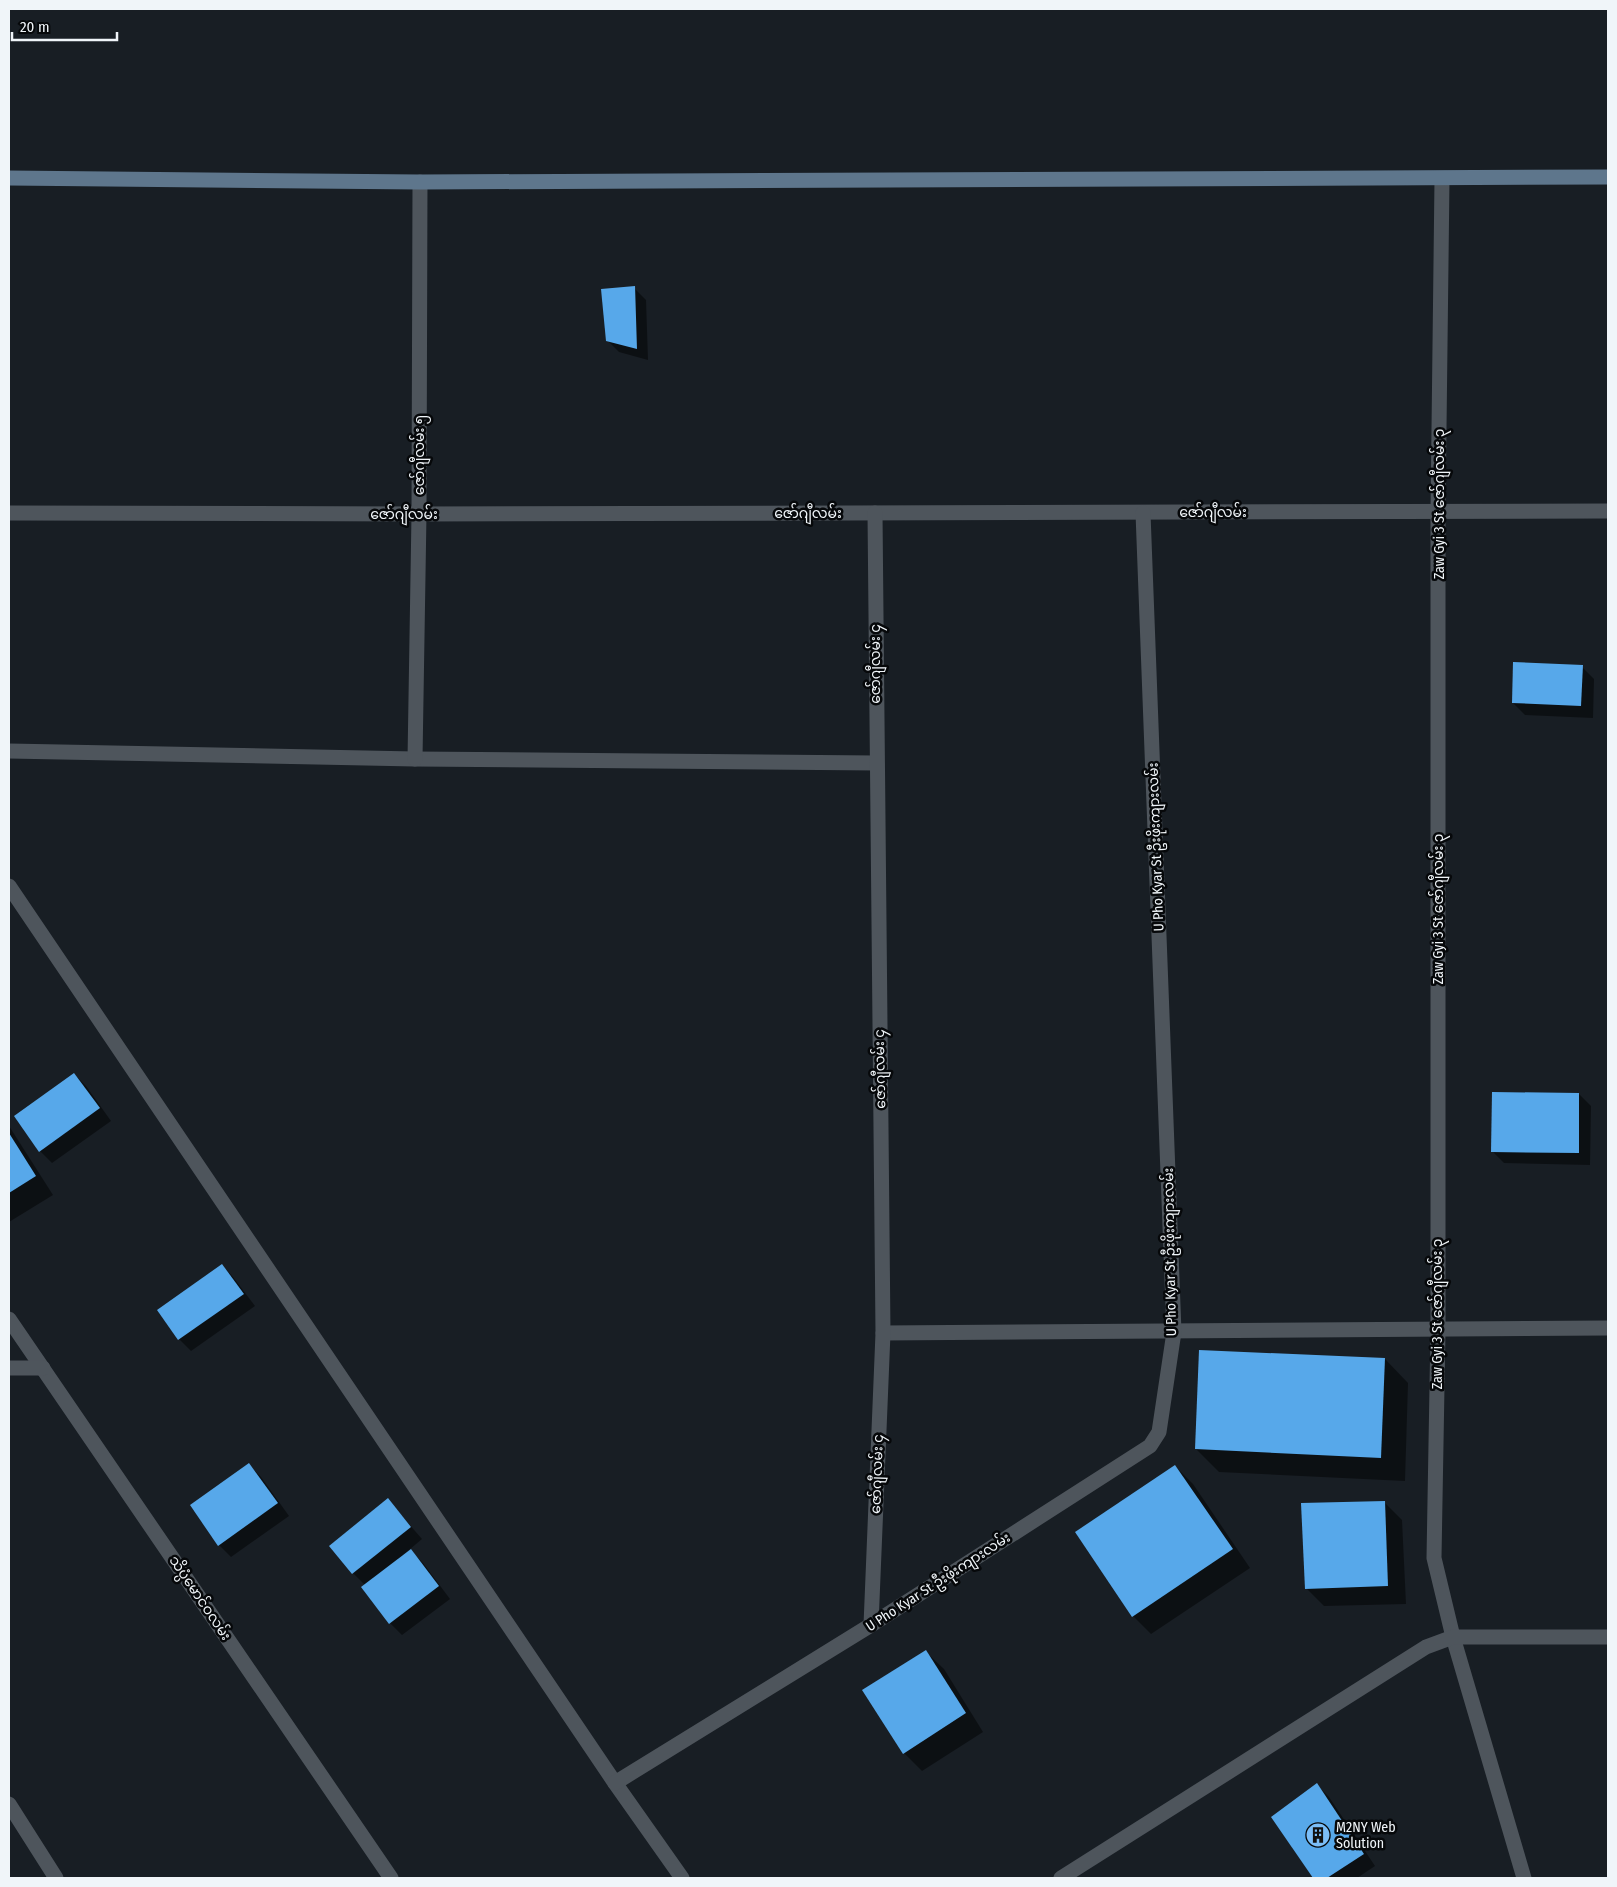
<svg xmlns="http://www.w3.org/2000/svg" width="1617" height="1887" font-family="'Fira Sans Condensed','Noto Sans Myanmar',sans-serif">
  <rect width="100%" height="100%" fill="#181e24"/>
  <g fill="#0007">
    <polygon points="634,288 646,300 648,360 619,352 607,340"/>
    <polygon points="1582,667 1594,679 1593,718 1525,715 1513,703"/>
    <polygon points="74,1074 86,1086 111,1121 52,1163 40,1151"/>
    <polygon points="1579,1094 1591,1106 1590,1165 1504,1163 1492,1151"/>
    <polygon points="9,1126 53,1195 9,1222"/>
    <polygon points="222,1265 233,1277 255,1306 191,1351 179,1339 159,1310"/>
    <polygon points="1385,1359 1408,1383 1405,1481 1219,1472 1196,1449"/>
    <polygon points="249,1465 261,1477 289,1516 231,1557 219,1545 191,1506"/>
    <polygon points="1175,1466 1193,1484 1250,1568 1151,1634 1133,1616 1077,1532"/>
    <polygon points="388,1500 422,1539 403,1555 404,1556 411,1551 423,1563 450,1599 402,1635 390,1623 365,1585 353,1573"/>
    <polygon points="1384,1502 1402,1520 1406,1604 1324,1606 1306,1588"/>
    <polygon points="926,1652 944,1669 983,1732 922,1771 904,1753"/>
    <polygon points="1317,1785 1329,1797 1375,1866 1357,1878 1314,1878 1272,1817"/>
  </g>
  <g fill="#57a8ea">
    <polygon points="635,286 637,349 606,341 601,289"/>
    <polygon points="1513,662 1583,665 1581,706 1512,703"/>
    <polygon points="74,1073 100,1108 39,1152 14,1116"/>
    <polygon points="1492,1092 1579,1093 1579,1153 1491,1152"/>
    <polygon points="9,1133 36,1176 9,1193"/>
    <polygon points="222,1264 244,1294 178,1340 157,1310"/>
    <polygon points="1199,1350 1385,1358 1381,1458 1195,1449"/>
    <polygon points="249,1463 278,1503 218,1546 190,1505"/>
    <polygon points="1175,1465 1233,1549 1132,1617 1075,1532"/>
    <polygon points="388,1498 411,1527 352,1574 329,1546"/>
    <polygon points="1385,1501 1388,1586 1305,1589 1301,1503"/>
    <polygon points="411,1549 439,1586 389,1624 361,1587"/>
    <polygon points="926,1650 966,1713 903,1754 862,1690"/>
    <polygon points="1317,1783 1364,1854 1327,1878 1313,1878 1271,1817"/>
  </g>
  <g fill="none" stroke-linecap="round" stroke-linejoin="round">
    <g stroke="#4e555c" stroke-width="15">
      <polyline points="1442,179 1438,512 1438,1330 1434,1558 1453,1637 1524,1878"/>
      <polyline points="9,513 419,514 1608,511"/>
      <polyline points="9,751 415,759 876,763"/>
      <polyline points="415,759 419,514 420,182"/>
      <polyline points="9,886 615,1783 682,1878"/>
      <polyline points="9,1319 391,1878"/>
      <polyline points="883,1333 1608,1328"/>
      <polyline points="9,1368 43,1368"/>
      <polyline points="871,1625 883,1333 875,513"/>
      <polyline points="615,1783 871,1625 1150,1446 1159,1432 1174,1332 1143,513"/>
      <polyline points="9,1804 56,1878"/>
      <polyline points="1061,1878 1426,1647 1453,1637 1608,1637"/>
    </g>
    <polyline stroke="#5e768c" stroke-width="15" points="9,178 420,182 1608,177"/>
  </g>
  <defs>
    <symbol id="building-disc" viewBox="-11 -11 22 22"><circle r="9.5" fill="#7bbef8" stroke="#06080a"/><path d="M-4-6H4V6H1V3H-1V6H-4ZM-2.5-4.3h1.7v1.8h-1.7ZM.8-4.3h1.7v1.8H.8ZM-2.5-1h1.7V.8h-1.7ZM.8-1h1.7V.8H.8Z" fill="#111"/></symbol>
  </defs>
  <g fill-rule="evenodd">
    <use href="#building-disc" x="1304" y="1821" width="28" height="28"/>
  </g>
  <g text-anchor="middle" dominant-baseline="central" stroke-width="5" stroke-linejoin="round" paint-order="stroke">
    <g font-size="14" fill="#f0f5f9" stroke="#06080a">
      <text transform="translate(419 455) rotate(-90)">ဇော်ဂျီလမ်း ၅</text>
      <text transform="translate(1439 504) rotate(-90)">Zaw Gyi 3 St ဇော်ဂျီလမ်း ၃</text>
      <text x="1213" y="512">ဇော်ဂျီလမ်း</text>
      <text x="808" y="513">ဇော်ဂျီလမ်း</text>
      <text x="404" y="514">ဇော်ဂျီလမ်း</text>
      <text transform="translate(875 664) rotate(-90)">ဇော်ဂျီလမ်း ၄</text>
      <text transform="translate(1156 847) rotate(-92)">U Pho Kyar St ဦးဖိုးကျားလမ်း</text>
      <text transform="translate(1438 909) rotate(-90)">Zaw Gyi 3 St ဇော်ဂျီလမ်း ၃</text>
      <text transform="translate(880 1069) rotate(-91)">ဇော်ဂျီလမ်း ၄</text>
      <text transform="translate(1170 1252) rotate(-91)">U Pho Kyar St ဦးဖိုးကျားလမ်း</text>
      <text transform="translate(1437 1314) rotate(-90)">Zaw Gyi 3 St ဇော်ဂျီလမ်း ၃</text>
      <text transform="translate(877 1474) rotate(-88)">ဇော်ဂျီလမ်း ၄</text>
      <text transform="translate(938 1582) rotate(-33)">U Pho Kyar St ဦးဖိုးကျားလမ်း</text>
      <text transform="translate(200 1598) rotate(56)">သိပ္ပံမောင်ဝလမ်း</text>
    </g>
    <g font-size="14" fill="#f0f5f9" stroke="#06080a" text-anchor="start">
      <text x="1336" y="1827">M2NY Web<tspan x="1336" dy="16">Solution</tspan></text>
    </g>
  </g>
  <rect width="1617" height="1887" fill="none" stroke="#f0f5f9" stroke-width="20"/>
  <path d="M12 32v8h105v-8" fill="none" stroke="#f0f5f9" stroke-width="2.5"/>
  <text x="20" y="32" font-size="15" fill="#f0f5f9" stroke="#06080a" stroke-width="4" paint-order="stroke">20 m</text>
</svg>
